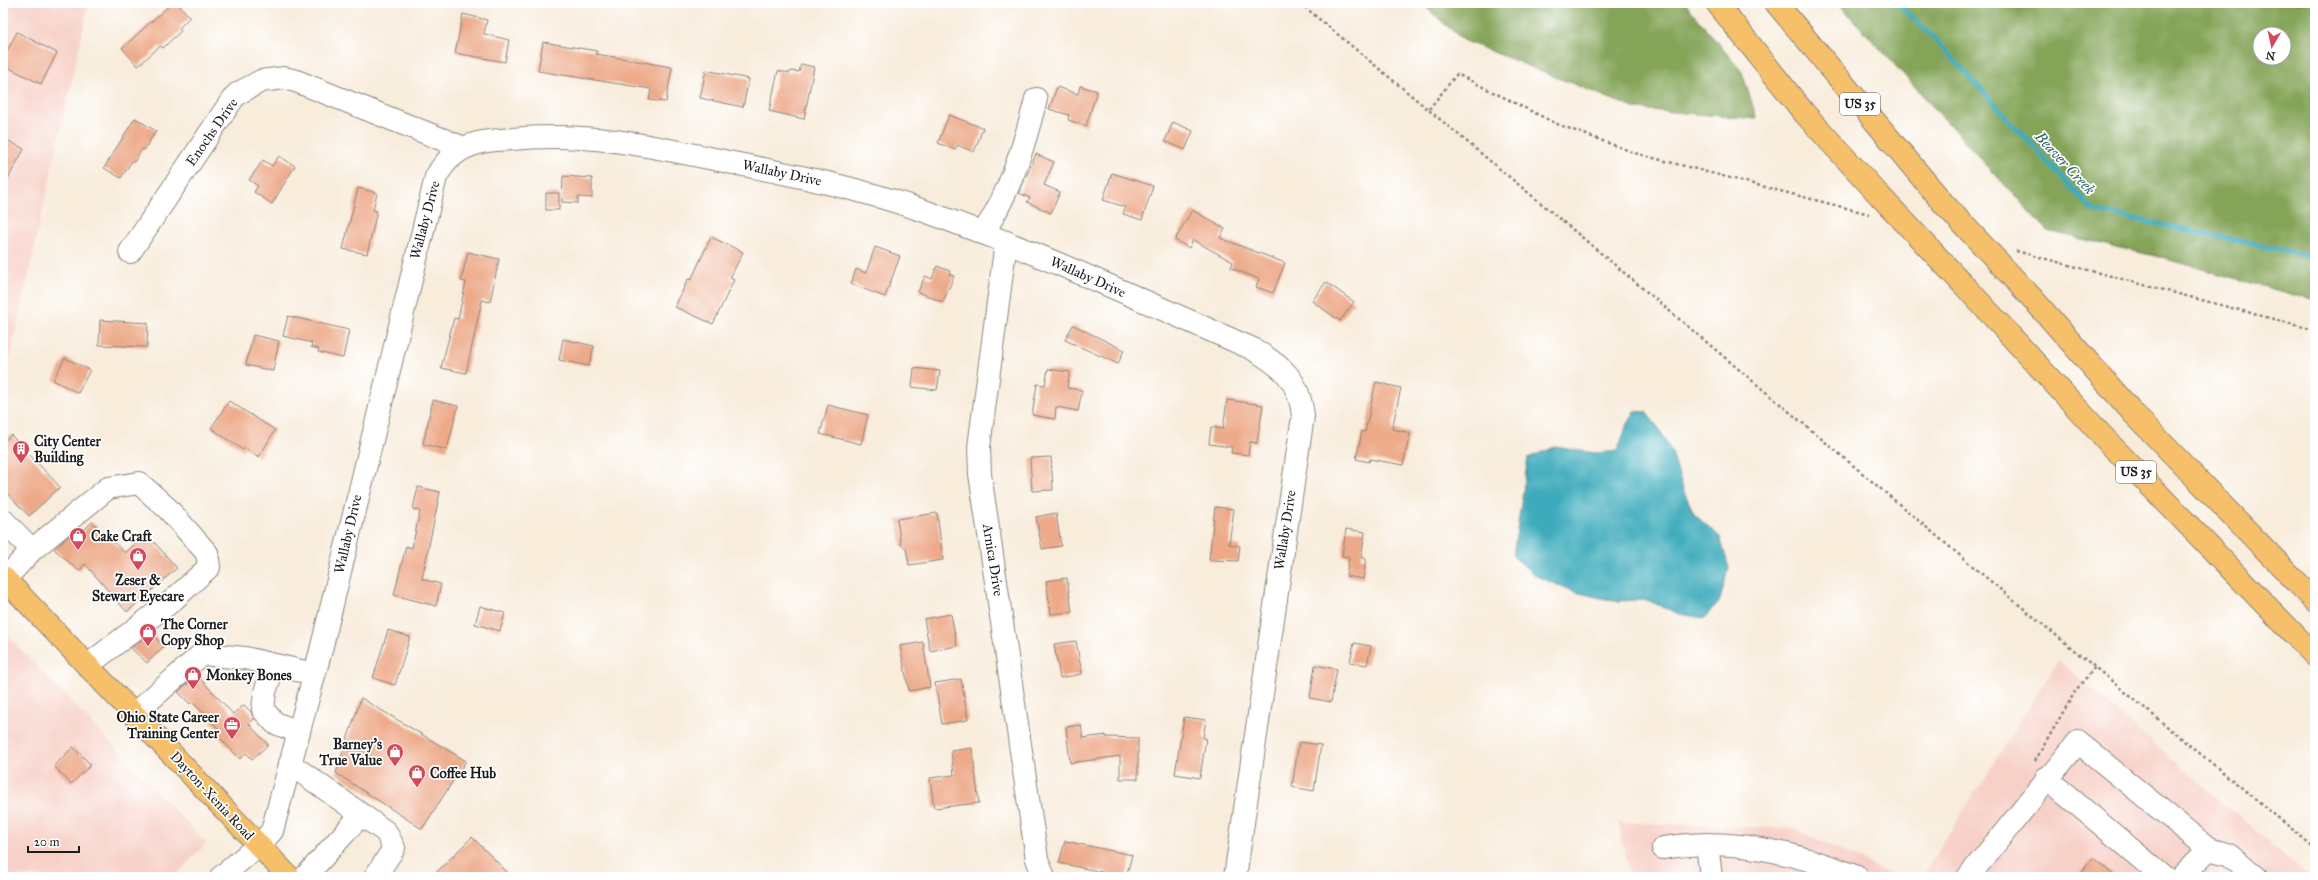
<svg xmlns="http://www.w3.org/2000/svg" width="2318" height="880" font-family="'IM FELL Great Primer',serif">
  <rect width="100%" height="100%" fill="#fff"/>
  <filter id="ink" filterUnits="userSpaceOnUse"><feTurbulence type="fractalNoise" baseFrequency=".025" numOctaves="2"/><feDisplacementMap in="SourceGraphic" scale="8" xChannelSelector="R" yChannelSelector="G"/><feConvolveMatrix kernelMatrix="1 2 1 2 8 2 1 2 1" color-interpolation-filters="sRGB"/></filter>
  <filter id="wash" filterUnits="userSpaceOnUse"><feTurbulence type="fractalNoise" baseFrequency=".012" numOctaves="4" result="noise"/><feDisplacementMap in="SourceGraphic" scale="16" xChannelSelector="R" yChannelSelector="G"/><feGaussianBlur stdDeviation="0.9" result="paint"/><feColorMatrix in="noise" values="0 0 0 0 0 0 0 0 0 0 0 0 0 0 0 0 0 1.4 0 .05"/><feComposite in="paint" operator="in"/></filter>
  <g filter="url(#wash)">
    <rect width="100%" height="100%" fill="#f8ecdb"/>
    <g fill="#f7d1c8">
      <polygon points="3,3 89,3 8,366 3,370"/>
      <polygon points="3,631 206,843 174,877 3,877"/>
      <polygon points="2058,660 2309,877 1922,877"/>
      <polygon points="1618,822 1795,829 1898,877 1630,877"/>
    </g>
    <g fill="#84a458" stroke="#50603a" fill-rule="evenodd">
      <polygon points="1421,3 1685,3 1742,72 1757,119 1636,109 1463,40"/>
      <path d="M1838,3H2315V301L2159,257L2047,231ZM2260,34H2284V58H2260Z"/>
    </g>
    <polygon fill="#3dabbb" stroke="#2c646c" points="1635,411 1646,412 1660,430 1672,453 1683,489 1694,514 1720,537 1729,568 1720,600 1705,618 1679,614 1647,600 1614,601 1575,592 1536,576 1513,556 1528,458 1555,447 1596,453 1617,451 1626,428"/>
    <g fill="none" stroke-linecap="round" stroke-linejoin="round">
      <polyline stroke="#3dabbb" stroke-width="5" points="1897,3 1931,35 2092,210 2315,257"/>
    </g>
    <g id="blocks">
      <g fill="#eda988">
        <polygon points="172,3 177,3 190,17 179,28 181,31 163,48 160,46 138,66 122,48"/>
        <polygon points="463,14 487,20 484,34 509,40 505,62 455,53"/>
        <polygon points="17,32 57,53 41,84 3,65 3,59"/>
        <polygon points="543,42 597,51 596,54 672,67 666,102 649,100 651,89 538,71"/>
        <polygon points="801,64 814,67 804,119 769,111 778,71 790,73 791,71 799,72"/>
        <polygon points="706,70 749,79 743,107 700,98"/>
        <polygon points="1080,86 1097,91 1086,126 1068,120 1069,115 1049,109 1057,87 1078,94"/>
        <polygon points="949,115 983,128 974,152 957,145 955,150 938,143"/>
        <polygon points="135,118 156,131 144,150 142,149 134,162 132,161 121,178 104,168"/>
        <polygon points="1173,122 1193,131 1185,150 1165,141"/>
        <polygon points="3,138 24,149 3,188"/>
        <polygon points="1036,154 1054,162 1044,185 1060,192 1051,213 1027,202 1030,198 1019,193"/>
        <polygon points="279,156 295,166 272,204 254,192 258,186 249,180 263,160 272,166"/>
        <polygon points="1112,173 1153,186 1142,220 1123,214 1125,207 1103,200"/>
        <polygon points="563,176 592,178 592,198 578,197 578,203 562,202"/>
        <polygon points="358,188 377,193 373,210 377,211 367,254 343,249"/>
        <rect x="546" y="193" width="13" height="17"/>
        <polygon points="1192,210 1225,229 1220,238 1285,263 1273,293 1256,287 1259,279 1231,268 1233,262 1193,240 1189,248 1175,240"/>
        <polygon points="711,237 743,252 730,278 734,280 713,324 675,307 688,279 691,280"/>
        <polygon points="875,247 900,256 885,297 851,284 856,269 866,273"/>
        <polygon points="468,252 499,259 490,302 482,300 466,373 441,368 454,318 458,319 466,282 461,281"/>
        <polygon points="937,266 950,271 949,274 954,276 943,302 918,292 925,276 932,279"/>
        <polygon points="1326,282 1354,302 1340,321 1312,301"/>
        <polygon points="288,316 349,330 343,358 318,352 319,349 311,347 312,343 283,336"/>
        <polygon points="100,320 148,323 147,347 99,345"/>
        <polygon points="1073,325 1124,350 1118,364 1065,340"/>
        <polygon points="253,335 279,341 273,371 246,365"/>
        <polygon points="563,339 594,346 589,366 559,360"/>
        <polygon points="65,358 90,370 78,393 53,380"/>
        <polygon points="914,368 940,371 937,390 912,387"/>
        <polygon points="1048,369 1070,372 1067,388 1082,390 1078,411 1056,407 1055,419 1032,415 1037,384 1045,385"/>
        <polygon points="1376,382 1401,388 1392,429 1410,433 1403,465 1370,459 1369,462 1356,459 1362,431 1365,432"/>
        <polygon points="433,400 458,406 447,450 423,444"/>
        <polygon points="1227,400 1263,405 1257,443 1250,442 1248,455 1231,453 1232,447 1209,444 1211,427 1223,429"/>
        <polygon points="229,401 275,430 259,457 245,448 243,450 211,428"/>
        <polygon points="828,405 868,415 861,444 820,434"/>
        <polygon points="11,435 60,487 29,516 3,489 3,442"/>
        <polygon points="1051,457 1053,490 1032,491 1030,458"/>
        <polygon points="418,487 440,492 422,579 441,584 436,606 394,595 406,546 412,548 420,511 413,509"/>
        <polygon points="1215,507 1234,509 1229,544 1240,546 1238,561 1209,560"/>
        <polygon points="937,513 943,560 909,565 906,548 901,545 897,519"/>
        <polygon points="1056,513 1061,546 1042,549 1036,517"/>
        <polygon points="92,522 125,553 147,534 177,568 127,612 85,564 79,571 54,549 69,536 74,540"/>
        <polygon points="1346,529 1365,532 1361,558 1366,558 1363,579 1346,576 1349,557 1342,556"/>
        <polygon points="1067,578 1072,612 1051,614 1046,581"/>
        <polygon points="480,606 505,613 500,631 475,624"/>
        <polygon points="951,614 957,646 930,651 924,619"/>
        <polygon points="388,630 410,637 395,685 373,678"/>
        <polygon points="151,633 164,646 147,663 131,648"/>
        <polygon points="1076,641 1082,674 1060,678 1054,644"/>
        <polygon points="923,642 930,687 909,691 900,646"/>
        <polygon points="1354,643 1371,646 1367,665 1350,662"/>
        <polygon points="1315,665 1337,669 1331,702 1310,698"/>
        <polygon points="197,675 233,714 244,705 251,712 254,719 249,724 268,745 252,759 246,753 240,759 214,732 218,728 192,702 190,704 178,692"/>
        <polygon points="961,679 968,720 942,724 935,683"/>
        <polygon points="361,698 466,761 422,829 336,773"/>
        <polygon points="1184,717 1206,720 1203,738 1206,738 1200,778 1175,774"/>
        <polygon points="1081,725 1083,738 1106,735 1106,737 1138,738 1138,779 1120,779 1120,756 1070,763 1066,727"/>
        <polygon points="1299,742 1321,745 1314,791 1292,787"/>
        <polygon points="73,747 91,765 71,784 54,766"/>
        <polygon points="972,748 979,803 934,808 930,778 954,775 951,751"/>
        <polygon points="472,837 512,877 432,877"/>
        <polygon points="1065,841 1132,855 1126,877 1059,863"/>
        <polygon points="2093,858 2116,877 2077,877"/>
      </g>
    </g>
  </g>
  <g filter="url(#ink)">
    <use href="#blocks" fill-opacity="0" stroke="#8a847c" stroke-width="1"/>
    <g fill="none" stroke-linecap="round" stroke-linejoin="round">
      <defs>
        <g id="minor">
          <path d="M983,233C1010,193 1024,146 1036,99"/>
          <polyline points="1006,242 979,447 980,474 1037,859 1044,877"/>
          <polyline points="130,252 232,100 237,94 261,81 284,78 296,81 464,148"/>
          <polyline points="3,520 32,550"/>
          <polyline points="5,579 32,550 108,488 139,483 168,509 207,553 209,567 172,601 88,665"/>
          <polyline points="274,665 265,692 263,710 275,723 299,732"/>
          <polyline points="134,714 202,654 245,658 314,674"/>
          <polyline points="290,764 386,832 394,848 375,877"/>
          <polyline points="2046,778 2164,877"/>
          <polyline points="1707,844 1711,877"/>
          <path d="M1663,848C1730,837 1795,852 1857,877"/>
          <polyline points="2209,849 2230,855 2256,877"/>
          <path d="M221,877L263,841L272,831L321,650L436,177C445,160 458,148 478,143C489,140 501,140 512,139C587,131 656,147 728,162C795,175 863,189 927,212C1038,252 1145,302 1253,349C1283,367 1299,379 1303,416L1235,877"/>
          <polyline points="305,877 361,815"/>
          <polyline points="1968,877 2078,742 2209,849 2181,877"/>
        </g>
        <polyline id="major" points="3,577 289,877"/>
        <g id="highway">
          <polyline points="1717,3 1805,114 1880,196"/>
          <polyline points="1776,3 1944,204"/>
          <polyline points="1962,283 2109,443 2315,656"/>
          <polyline points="2032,298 2134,414 2315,601"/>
        </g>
      </defs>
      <use href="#minor" stroke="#8a847c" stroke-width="24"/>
      <use href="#major" stroke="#8a847c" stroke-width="24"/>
      <use href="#highway" stroke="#8a847c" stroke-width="24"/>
      <g stroke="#8a847c" stroke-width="2.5" stroke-dasharray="3 3" stroke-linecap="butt">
        <polyline points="1300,3 1584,239 2001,590 2315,848"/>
        <polyline points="1429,109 1457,74 1557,124 1638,154 1869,214"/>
        <polyline points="2016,251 2315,330"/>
        <polyline points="2035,761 2076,690 2095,667"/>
      </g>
      <use href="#minor" stroke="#fff" stroke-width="22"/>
      <use href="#major" stroke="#f6c06b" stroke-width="22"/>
      <use href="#highway" stroke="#f6c06b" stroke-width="22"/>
      <defs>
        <g id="highway-bridge">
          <polyline points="1880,196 1962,283"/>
          <polyline points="1944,204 2032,298"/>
        </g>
      </defs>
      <use href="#highway-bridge" stroke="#8a847c" stroke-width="24" stroke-linecap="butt"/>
      <use href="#highway-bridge" stroke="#f6c06b" stroke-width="22"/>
    </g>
  </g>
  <defs>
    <symbol id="building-pin" viewBox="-11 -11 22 30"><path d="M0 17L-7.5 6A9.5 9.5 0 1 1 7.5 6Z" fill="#d1495b" stroke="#fff"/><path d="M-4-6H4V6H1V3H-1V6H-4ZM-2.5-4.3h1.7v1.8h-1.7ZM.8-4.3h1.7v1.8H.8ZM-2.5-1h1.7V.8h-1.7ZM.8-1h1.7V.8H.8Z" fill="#fff"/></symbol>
    <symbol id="shop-pin" viewBox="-11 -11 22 30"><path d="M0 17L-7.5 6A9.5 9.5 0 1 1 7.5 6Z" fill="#d1495b" stroke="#fff"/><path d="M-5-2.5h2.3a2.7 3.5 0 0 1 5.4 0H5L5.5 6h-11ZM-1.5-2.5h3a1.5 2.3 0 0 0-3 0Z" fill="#fff"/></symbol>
    <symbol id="office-pin" viewBox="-11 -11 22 30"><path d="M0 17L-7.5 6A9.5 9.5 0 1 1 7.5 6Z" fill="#d1495b" stroke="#fff"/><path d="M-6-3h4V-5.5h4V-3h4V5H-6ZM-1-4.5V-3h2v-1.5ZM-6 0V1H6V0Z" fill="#fff"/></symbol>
  </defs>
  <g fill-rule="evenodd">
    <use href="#building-pin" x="11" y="439" width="20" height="27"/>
    <use href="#shop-pin" x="68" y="526" width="20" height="27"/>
    <use href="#shop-pin" x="128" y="546" width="20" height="27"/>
    <use href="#shop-pin" x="138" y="622" width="20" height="27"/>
    <use href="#shop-pin" x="183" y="665" width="20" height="27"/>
    <use href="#office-pin" x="222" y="715" width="20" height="27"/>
    <use href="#shop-pin" x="385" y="742" width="20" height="27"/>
    <use href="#shop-pin" x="407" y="763" width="20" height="27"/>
  </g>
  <g text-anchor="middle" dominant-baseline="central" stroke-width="3.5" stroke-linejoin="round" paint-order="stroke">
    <g fill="#fff" stroke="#606060" stroke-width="1">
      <rect x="1840" y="93" width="40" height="22" rx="3"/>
      <rect x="2116" y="461" width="40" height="22" rx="3"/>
    </g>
    <g font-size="13" font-weight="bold" fill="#1c1c1c">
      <text x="1860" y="104">US 35</text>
      <text x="2136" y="472">US 35</text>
    </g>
    <g font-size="14" fill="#1c1c1c" stroke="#fff">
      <text transform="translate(212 132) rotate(-55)">Enochs Drive</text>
      <text transform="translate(782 173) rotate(12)">Wallaby Drive</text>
      <text transform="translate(425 220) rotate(-75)">Wallaby Drive</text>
      <text transform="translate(1088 277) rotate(24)">Wallaby Drive</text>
      <text transform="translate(1285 530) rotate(-81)">Wallaby Drive</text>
      <text transform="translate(348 534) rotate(-77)">Wallaby Drive</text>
      <text transform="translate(993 560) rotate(81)">Arnica Drive</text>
      <text transform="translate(212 796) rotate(47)">Dayton-Xenia Road</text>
    </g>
    <g font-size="14" font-weight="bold" fill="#1c1c1c" stroke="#fff" text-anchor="start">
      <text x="34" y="441">City Center<tspan x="34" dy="16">Building</tspan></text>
      <text x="91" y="536">Cake Craft</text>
      <text x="138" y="580" text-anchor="middle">Zeser &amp;<tspan x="138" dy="16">Stewart Eyecare</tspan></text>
      <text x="161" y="624">The Corner<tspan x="161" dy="16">Copy Shop</tspan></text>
      <text x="206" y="675">Monkey Bones</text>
      <text x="219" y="717" text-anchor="end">Ohio State Career<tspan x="219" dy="16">Training Center</tspan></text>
      <text x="382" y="744" text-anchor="end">Barney's<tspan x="382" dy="16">True Value</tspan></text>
      <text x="430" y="773">Coffee Hub</text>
    </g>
    <g font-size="15" font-style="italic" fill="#2c646c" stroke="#fff">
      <text transform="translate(2065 163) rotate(47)">Beaver Creek</text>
    </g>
  </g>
  <rect width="2318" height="880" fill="none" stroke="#fff" stroke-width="16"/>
  <g transform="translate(2272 46) rotate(189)"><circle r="19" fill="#ffffff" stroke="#a4a4a4"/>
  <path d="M0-3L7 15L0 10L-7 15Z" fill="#d1495b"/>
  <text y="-6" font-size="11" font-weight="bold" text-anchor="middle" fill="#1c1c1c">N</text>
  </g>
  <path d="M28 846v6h51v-6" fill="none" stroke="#1c1c1c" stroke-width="2"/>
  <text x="34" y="846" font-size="12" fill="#1c1c1c" stroke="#ffffff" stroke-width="3" paint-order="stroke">20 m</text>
</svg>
